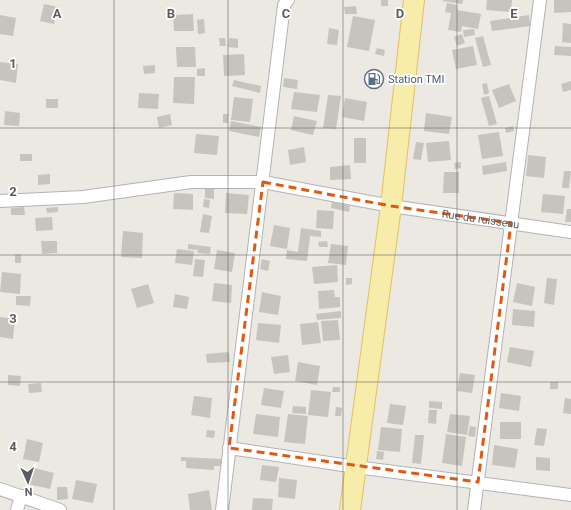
<svg xmlns="http://www.w3.org/2000/svg" width="571" height="510" font-family="Roboto,sans-serif">
  <rect width="100%" height="100%" fill="#ebe9e1"/>
  <g fill="#c6c4be">
    <rect x="381" y="0" width="7" height="6"/>
    <polygon points="443,0 463,0 462,4 443,1"/>
    <polygon points="487,0 512,0 511,12 486,10"/>
    <polygon points="554,0 571,0 571,12 554,13"/>
    <polygon points="447,3 457,5 457,10 481,14 478,29 462,26 461,32 448,30 451,13 445,12"/>
    <polygon points="44,4 58,7 54,24 40,21"/>
    <polygon points="356,6 357,14 345,14 344,7"/>
    <polygon points="193,14 194,31 174,31 173,15"/>
    <polygon points="0,15 16,18 13,36 0,34"/>
    <polygon points="529,15 530,26 492,31 490,21"/>
    <polygon points="353,16 375,20 369,51 347,47"/>
    <polygon points="204,19 205,33 198,34 197,20"/>
    <polygon points="563,23 571,24 571,43 562,42"/>
    <polygon points="329,28 339,30 337,45 327,44"/>
    <polygon points="474,29 475,35 464,37 463,30"/>
    <polygon points="462,34 465,43 457,46 454,37"/>
    <polygon points="483,36 491,65 483,67 475,38"/>
    <polygon points="219,38 225,38 226,46 220,46"/>
    <polygon points="229,38 238,39 238,48 228,47"/>
    <polygon points="473,46 477,65 456,69 452,50"/>
    <polygon points="555,46 571,47 571,56 554,55"/>
    <polygon points="176,47 195,47 196,67 177,67"/>
    <polygon points="377,48 385,50 384,56 375,54"/>
    <polygon points="244,54 245,75 224,76 223,55"/>
    <polygon points="0,62 18,64 16,83 0,80"/>
    <polygon points="155,65 155,73 144,74 143,66"/>
    <polygon points="205,68 205,76 197,76 197,69"/>
    <polygon points="174,77 195,77 194,104 173,103"/>
    <polygon points="284,78 298,80 297,89 283,87"/>
    <polygon points="234,80 261,86 260,93 232,86"/>
    <polygon points="571,81 571,90 563,92 561,84"/>
    <polygon points="487,83 489,93 484,95 482,84"/>
    <polygon points="509,84 516,101 499,108 492,90"/>
    <polygon points="294,92 320,95 317,112 291,109"/>
    <polygon points="139,93 159,94 158,109 138,108"/>
    <polygon points="328,95 341,96 336,129 323,128"/>
    <polygon points="489,96 497,124 489,126 481,98"/>
    <polygon points="234,97 253,99 250,122 231,120"/>
    <polygon points="345,98 367,102 364,121 342,117"/>
    <rect x="46" y="99" width="12" height="9"/>
    <polygon points="5,111 20,113 19,126 4,125"/>
    <polygon points="426,113 452,117 449,134 424,131"/>
    <polygon points="170,114 172,125 159,128 157,117"/>
    <rect x="223" y="114" width="5" height="9"/>
    <polygon points="294,116 317,121 313,135 291,130"/>
    <polygon points="231,121 261,127 259,137 229,131"/>
    <polygon points="513,126 514,131 506,133 505,128"/>
    <polygon points="499,132 503,156 482,159 478,135"/>
    <polygon points="196,134 219,136 217,155 194,153"/>
    <rect x="354" y="138" width="12" height="25"/>
    <polygon points="449,141 451,160 428,162 426,143"/>
    <polygon points="416,142 424,143 421,160 413,159"/>
    <polygon points="304,147 306,162 290,165 288,150"/>
    <rect x="20" y="154" width="12" height="7"/>
    <polygon points="528,155 546,157 544,178 526,176"/>
    <polygon points="461,162 461,168 455,169 454,163"/>
    <polygon points="506,162 507,171 483,175 482,166"/>
    <polygon points="350,165 351,179 330,180 330,167"/>
    <polygon points="564,171 571,171 569,188 562,188"/>
    <polygon points="444,172 459,172 459,193 443,193"/>
    <polygon points="50,174 50,184 38,185 38,175"/>
    <polygon points="205,185 214,186 214,199 205,198"/>
    <polygon points="174,193 193,194 193,210 173,209"/>
    <polygon points="226,193 249,195 247,214 225,213"/>
    <polygon points="543,194 565,196 563,214 541,212"/>
    <polygon points="204,199 210,200 209,208 203,207"/>
    <polygon points="332,202 350,206 349,212 331,208"/>
    <polygon points="24,207 25,215 11,215 11,208"/>
    <polygon points="58,207 58,212 47,213 46,208"/>
    <polygon points="567,209 571,209 571,222 565,222"/>
    <polygon points="317,210 334,211 333,229 316,228"/>
    <polygon points="203,214 212,216 209,233 200,232"/>
    <polygon points="52,217 53,230 36,231 35,218"/>
    <polygon points="274,225 290,228 287,249 270,246"/>
    <polygon points="301,228 321,231 321,237 310,236 307,261 286,259 287,250 298,252"/>
    <polygon points="123,231 143,233 142,258 121,257"/>
    <polygon points="41,241 57,241 57,253 42,254"/>
    <polygon points="327,241 328,247 319,247 318,242"/>
    <polygon points="188,244 211,247 210,254 197,253 198,250 188,249"/>
    <polygon points="331,244 348,246 346,265 328,263"/>
    <polygon points="177,249 194,251 192,265 175,263"/>
    <polygon points="217,250 235,253 232,272 214,269"/>
    <polygon points="21,254 21,263 15,263 15,255"/>
    <polygon points="195,259 205,260 203,277 193,276"/>
    <polygon points="262,259 270,261 268,271 260,269"/>
    <polygon points="337,265 338,282 314,284 312,267"/>
    <polygon points="2,272 21,274 20,294 0,292"/>
    <polygon points="346,278 352,278 352,284 346,285"/>
    <polygon points="547,278 557,279 554,305 544,303"/>
    <polygon points="214,283 232,285 231,303 212,301"/>
    <polygon points="517,283 535,287 532,306 513,302"/>
    <polygon points="148,284 154,303 137,308 131,289"/>
    <polygon points="334,290 335,297 340,297 340,307 319,309 318,291"/>
    <polygon points="262,292 281,296 278,315 259,312"/>
    <polygon points="175,294 189,297 187,309 173,307"/>
    <polygon points="16,296 31,296 30,306 16,305"/>
    <polygon points="513,309 535,311 534,327 512,325"/>
    <polygon points="341,311 341,318 317,320 316,314"/>
    <polygon points="0,317 15,319 13,339 0,337"/>
    <polygon points="338,320 340,340 323,341 321,321"/>
    <polygon points="318,322 321,343 302,345 300,324"/>
    <polygon points="258,323 281,325 279,343 256,340"/>
    <polygon points="510,347 534,351 531,367 507,362"/>
    <polygon points="229,352 230,362 207,363 206,354"/>
    <polygon points="288,355 290,372 274,374 271,357"/>
    <polygon points="298,362 320,366 317,385 295,381"/>
    <polygon points="460,373 475,375 472,393 457,391"/>
    <polygon points="8,375 21,376 20,386 8,385"/>
    <rect x="550" y="382" width="8" height="7"/>
    <polygon points="41,383 42,392 29,393 28,384"/>
    <polygon points="333,387 340,387 340,392 332,392"/>
    <polygon points="264,388 284,391 281,408 261,405"/>
    <polygon points="311,390 331,392 328,417 308,415"/>
    <polygon points="501,393 521,396 519,411 499,408"/>
    <polygon points="194,396 212,398 210,418 191,415"/>
    <polygon points="565,398 571,399 571,414 563,413"/>
    <polygon points="429,401 442,402 442,409 429,408"/>
    <polygon points="390,404 406,406 403,425 387,423"/>
    <polygon points="293,406 306,407 306,414 292,413"/>
    <polygon points="336,407 342,408 341,416 335,416"/>
    <polygon points="429,410 437,410 436,424 428,423"/>
    <polygon points="256,414 280,417 278,437 253,434"/>
    <polygon points="288,414 308,416 305,444 284,442"/>
    <polygon points="450,414 470,416 467,435 447,432"/>
    <rect x="500" y="422" width="21" height="17"/>
    <polygon points="470,426 476,427 475,437 468,436"/>
    <polygon points="381,427 402,429 400,452 378,450"/>
    <polygon points="537,428 547,429 544,446 534,445"/>
    <polygon points="207,430 215,431 214,438 206,437"/>
    <polygon points="446,434 466,437 462,466 442,463"/>
    <polygon points="415,435 424,435 421,464 412,463"/>
    <polygon points="27,439 43,443 39,462 23,459"/>
    <polygon points="494,445 518,449 515,468 492,465"/>
    <polygon points="377,451 384,452 383,460 376,459"/>
    <polygon points="181,457 222,459 222,466 214,466 214,470 186,468 186,461 181,461"/>
    <polygon points="536,457 550,458 550,471 536,470"/>
    <polygon points="262,465 279,467 276,482 260,480"/>
    <polygon points="31,467 54,473 50,489 27,484"/>
    <polygon points="279,478 297,480 295,499 278,497"/>
    <polygon points="76,480 97,484 93,503 72,499"/>
    <polygon points="57,487 67,487 68,499 57,500"/>
    <polygon points="209,490 212,510 190,510 188,494"/>
    <polygon points="253,498 273,499 272,510 252,510"/>
  </g>
  <g fill="none" stroke-linecap="round" stroke-linejoin="round">
    <defs>
      <g id="street">
        <path id="s1" d="M0,201L83,197L191,182H263L391,206L571,232"/>
        <polyline points="229,448 356,467 571,495"/>
        <polyline points="0,489 60,510"/>
        <polyline points="17,510 21,496"/>
        <polyline points="222,510 284,5 288,0"/>
        <polyline points="474,510 540,0"/>
      </g>
      <polyline id="primary" points="350,510 391,206 414,0"/>
    </defs>
    <use href="#street" stroke="#b2b3b7" stroke-width="14"/>
    <use href="#primary" stroke="#e3c162" stroke-width="22"/>
    <use href="#street" stroke="#fff" stroke-width="12"/>
    <use href="#primary" stroke="#f7ecaa" stroke-width="20"/>
  </g>
  <path fill="none" stroke="#e15910" stroke-width="3" stroke-dasharray="8 5" stroke-linejoin="round" d="M263,182L391,206L511,223L478,482L229,448Z"/>
  <path fill="none" stroke="#5a5c60" stroke-width="1" stroke-opacity="0.55" d="M114,0V510M228,0V510M343,0V510M457,0V510M0,128H571M0,255H571M0,382H571"/>
  <defs>
    <symbol id="fuel-ring" viewBox="-11 -11 22 22"><circle r="9.5" fill="#fff" stroke="#5c6f8a" stroke-width="1.5"/><path d="M-5.5-6h7V0h2V4h1.3V-2.5L3-4.5l.8-.8L6-3V5H2.5V1h-1V6h-7ZM-4.2-4.7v3.2H.2V-4.7Z" fill="#5c6f8a"/></symbol>
  </defs>
  <g fill-rule="evenodd">
    <use href="#fuel-ring" x="363" y="68" width="22" height="22"/>
  </g>
  <g text-anchor="middle" dominant-baseline="central" stroke-width="3.5" stroke-linejoin="round" paint-order="stroke">
    <g font-size="11" fill="#4e5e75" stroke="#fff" text-anchor="start">
      <text x="388" y="79">Station TMI</text>
    </g>
    <g font-size="11" fill="#5a5c60" stroke="#fff">
      <text stroke="none"><textPath href="#s1" startOffset="485">Rue du ruisseau</textPath></text>
    </g>
  </g>
  <g font-size="13" text-anchor="middle" font-weight="bold" fill="#5a5c60" stroke="#fff" stroke-width="3.5" stroke-linejoin="round" paint-order="stroke">
    <text x="57" y="18">A</text>
    <text x="171" y="18">B</text>
    <text x="286" y="18">C</text>
    <text x="400" y="18">D</text>
    <text x="514" y="18">E</text>
    <text x="13" y="68">1</text>
    <text x="13" y="196">2</text>
    <text x="13" y="323">3</text>
    <text x="13" y="451">4</text>
  </g>
  <g transform="translate(28 482) rotate(177)" stroke="#ffffff" stroke-width="3" paint-order="stroke">
  <path d="M0-3L7 15L0 10L-7 15Z" fill="#5a5c60"/>
  <text y="-6" font-size="11" font-weight="bold" text-anchor="middle" fill="#5a5c60">N</text>
  </g>
</svg>
